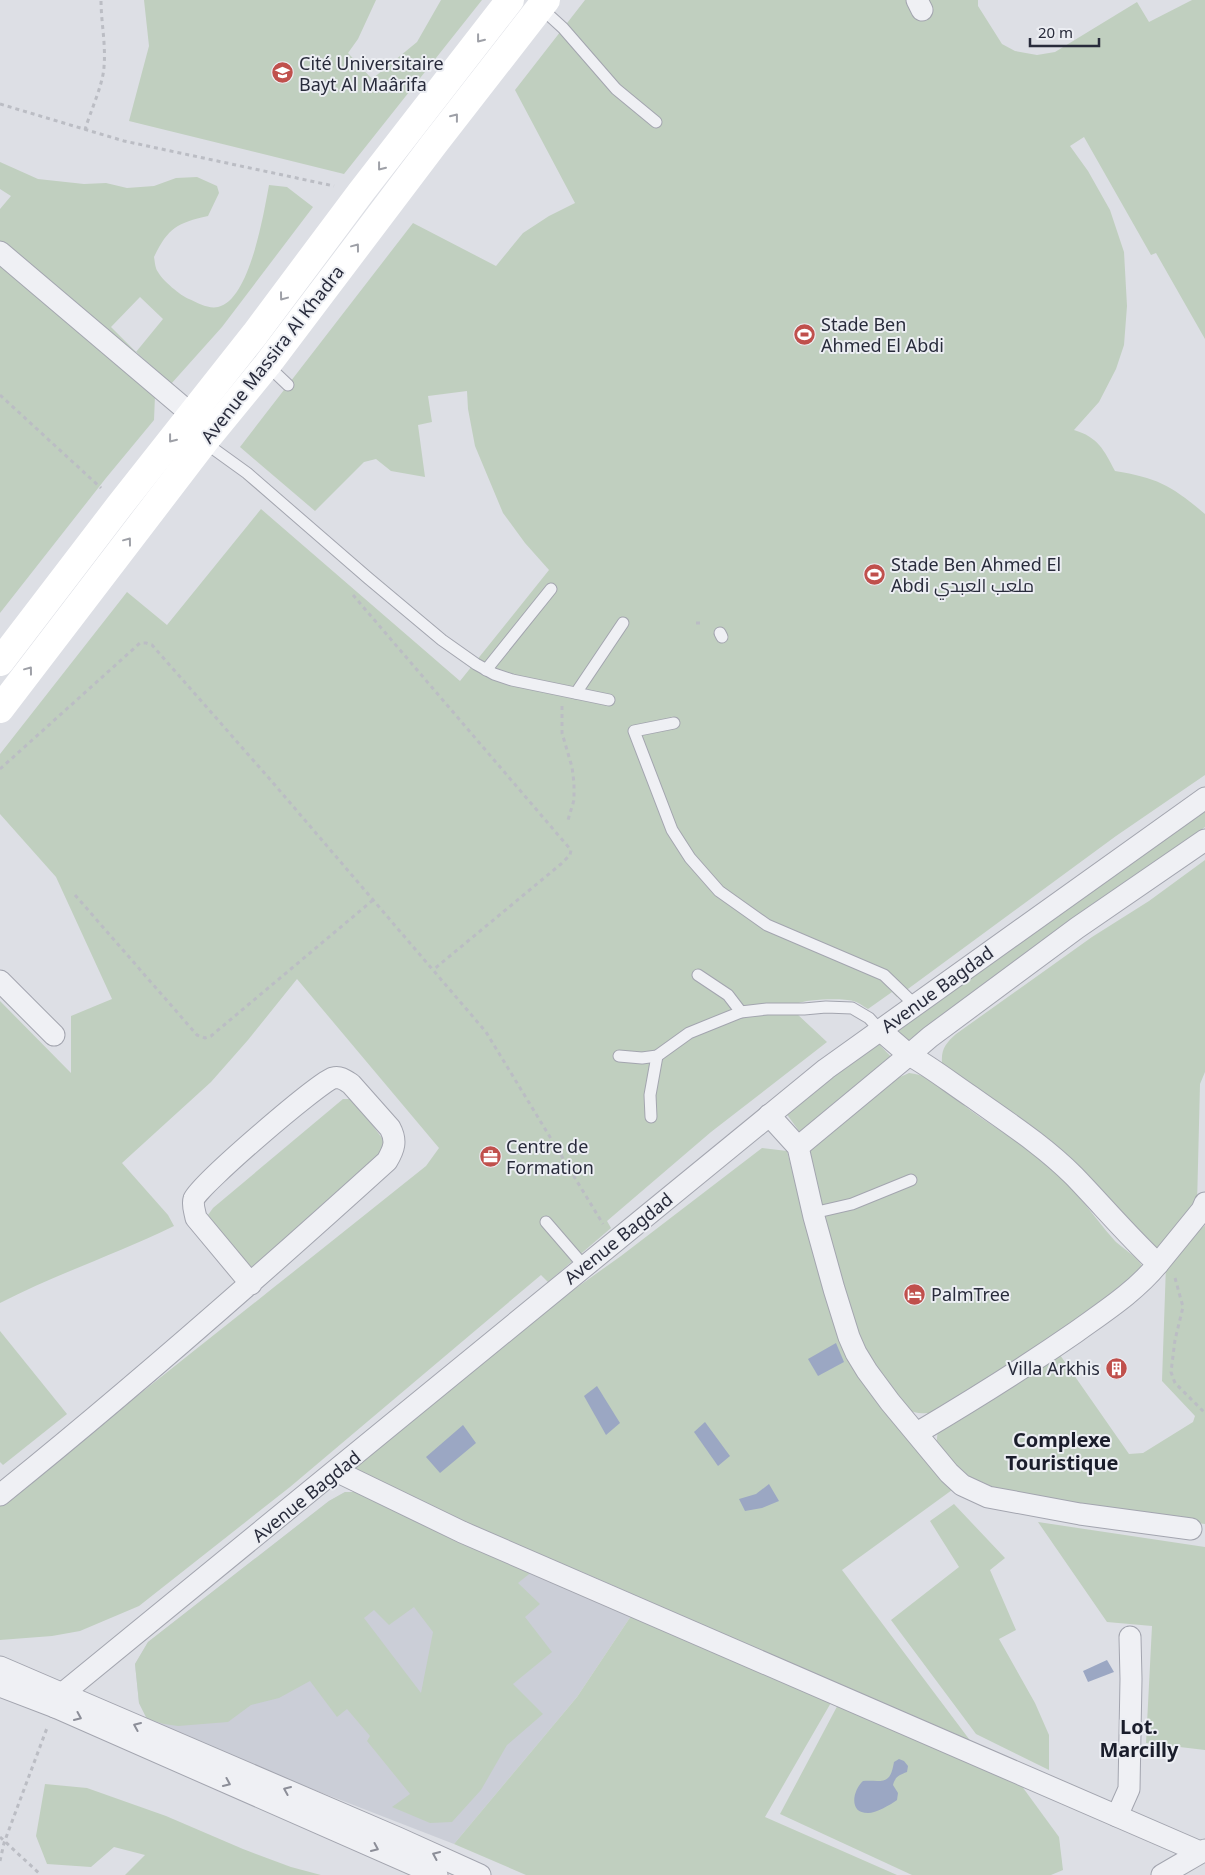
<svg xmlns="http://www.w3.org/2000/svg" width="1205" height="1875" font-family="'Noto Sans',Cairo,sans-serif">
  <rect width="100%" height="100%" fill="#dddfe5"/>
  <polygon fill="#cbced7" points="345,1492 631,1616 577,1697 454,1844 160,1730 147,1719 139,1703 135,1664 148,1642 329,1501"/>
  <g fill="#c0cfbf" fill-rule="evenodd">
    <polygon points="144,0 376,0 358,39 348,53 372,79 417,42 441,0 482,0 344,174 129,121 149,46"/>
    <path d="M585,0H978V6L1002,44L1015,51L1037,55L1055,52L1137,2L1149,22L1192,0H1205V339L1156,253L1151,255L1084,137L1070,146L1088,171L1110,210L1124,252L1127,306L1124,345L1116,369L1099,402L1074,430C1098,437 1104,450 1115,471C1158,478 1172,486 1205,514V775L1116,836L897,997L892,992L868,1009C863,1006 858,1002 853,1001C843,998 805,999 797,1004L796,1013L827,1042L711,1132L607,1221L611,1228L548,1282L541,1275L290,1487L139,1606L80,1631L52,1636L0,1640V1506C141,1392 284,1280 426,1166L439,1148L297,979L248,1040L211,1082L122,1163L168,1215L174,1226C117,1254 56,1274 0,1303V1001L71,1073V1016L112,999L56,877L0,814V754L127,592L167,625L261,509L460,681L549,570L525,543L503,513L475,446L468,409L467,391L428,396L432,422L418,425L425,477L391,471L376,459L364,462L315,511L240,447L413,223L496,266L523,233L549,216L575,203L515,90Z"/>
    <path d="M0,162L38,179L84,184L106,183L127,188L154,186L176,178L197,177L217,186L219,193L208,216C177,223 168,228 154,257C155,262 155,268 158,272C162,280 181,296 189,299C198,303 208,309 218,307C250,300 264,212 269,185L287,187L313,207L222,327L171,384L136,352L131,359L0,242V209L11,196L0,189ZM140,297L163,319L136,352L111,327Z"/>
    <polygon points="0,261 155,396 154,420 106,478 0,613"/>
    <polygon points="1205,804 1205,827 906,1042 892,1029"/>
    <path d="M1205,860V1072L1200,1084L1197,1205L1160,1249L1153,1247L942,1063C941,1049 946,1043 956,1034L1092,937L1149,901Z"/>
    <polygon points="874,1039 896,1062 804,1138 783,1109"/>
    <path d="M909,1073C936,1076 950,1094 970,1110C993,1127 1019,1141 1042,1159C1071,1182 1090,1213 1115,1241C1121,1247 1145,1262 1143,1270C1143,1270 1140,1276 1140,1276L942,1412C927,1413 915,1416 902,1406L858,1338L805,1151L898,1078Z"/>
    <polygon points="343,1099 350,1099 356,1103 388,1146 388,1151 257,1264 252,1267 246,1267 209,1222 208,1215 213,1208"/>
    <polygon points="762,1148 787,1151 824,1292 952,1490 842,1570 972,1743 589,1575 480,1530 351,1471 513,1333 621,1256"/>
    <polygon points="1205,1225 1205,1524 1118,1513 971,1483 936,1447 938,1429 1060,1355 1129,1454 1143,1453 1193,1422 1195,1416 1162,1381 1166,1265"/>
    <polygon points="0,1331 67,1414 3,1465 0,1462"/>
    <path d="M345,1492H361L534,1570L518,1583L540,1604L525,1617L552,1652L513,1684L543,1714L507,1745L481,1790L452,1822L430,1823L392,1807L410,1794L367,1741L370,1736L347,1709L337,1717L310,1681L279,1698L251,1705L228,1722L178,1726L164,1724L147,1719L139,1703L135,1664L148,1642L329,1501ZM414,1607L433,1632L421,1693L364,1618L374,1610L389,1625Z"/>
    <polygon points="954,1504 1005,1558 990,1570 1016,1630 999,1639 1035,1703 1049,1735 1049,1770 976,1734 891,1620 959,1567 930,1521"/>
    <polygon points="1038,1522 1205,1547 1205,1750 1146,1743 1152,1626 1107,1622"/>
    <polygon points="631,1616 836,1694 765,1817 897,1875 526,1875 454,1844 577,1697"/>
    <polygon points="841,1699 1021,1785 1059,1837 1063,1870 1051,1875 912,1875 780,1814"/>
    <polygon points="45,1784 87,1788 166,1816 243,1849 291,1867 321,1875 125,1875 145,1855 114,1847 91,1867 47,1864 36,1836"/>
  </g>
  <g fill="#9ba7c3">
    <polygon points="836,1343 844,1362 818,1376 808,1359"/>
    <polygon points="597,1386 620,1423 606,1435 584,1396"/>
    <polygon points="705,1422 730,1456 718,1466 694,1432"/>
    <polygon points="463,1425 476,1443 440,1473 426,1457"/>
    <polygon points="769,1484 779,1501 762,1508 745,1511 739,1499 756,1494"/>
    <polygon points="1107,1660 1114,1672 1088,1682 1083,1671"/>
    <path d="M899,1759L904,1761L908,1766L907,1772C899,1775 895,1777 893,1785L898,1793L897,1800C890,1805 876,1813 868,1813C848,1813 853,1790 863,1781C883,1780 890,1786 894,1762Z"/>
  </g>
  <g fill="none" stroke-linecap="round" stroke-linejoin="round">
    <defs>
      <g id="lane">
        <polyline points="540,7 563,28 616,89 656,122"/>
        <polyline points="267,365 288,385"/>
        <polyline points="204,442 247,473 368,578 442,640 476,664 494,674 512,680 609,700"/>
        <polyline points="720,633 722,637"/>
        <polyline points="486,670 551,589"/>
        <polyline points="576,693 623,623"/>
        <polyline points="674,723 634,731 672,830 690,858 719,891 767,925 884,975 915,1005"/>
        <polyline points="698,975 728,995 741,1012"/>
        <polyline points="619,1056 642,1058 657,1056 689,1033 741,1012 767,1009 804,1009 826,1007 852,1008 869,1018 880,1030"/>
        <polyline points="651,1117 650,1095 657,1056"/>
        <polyline points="813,1213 852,1204 911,1180"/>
        <polyline points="546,1222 584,1266"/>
      </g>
      <g id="street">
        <polyline points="917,0 922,10"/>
        <polyline points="0,252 191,414"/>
        <polyline points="0,981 54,1035"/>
        <polyline points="769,1115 798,1147 814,1217 834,1289 849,1337 856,1353 867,1371 890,1402 949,1473 962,1485 988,1497 1080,1514 1191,1529"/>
        <polyline points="798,1147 909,1055 880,1030"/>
        <polyline points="1158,1264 1202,1210 1205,1203"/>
        <path d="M917,1433C971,1401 1024,1368 1076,1332C1105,1311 1135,1292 1158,1264C1128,1236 1102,1205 1074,1176C1043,1145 1007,1122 972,1097C951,1083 931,1067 909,1055L930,1037L1077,928L1205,840"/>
        <polyline points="336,1471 462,1532 1200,1852"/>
        <path d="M0,1495C133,1388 260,1276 387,1161C394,1149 397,1141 390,1128L351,1084C345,1080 340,1076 333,1078C318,1083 198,1186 194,1199C192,1205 195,1212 196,1218L251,1284"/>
        <polyline points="0,1667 398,1838 480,1875"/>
        <polyline points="0,1686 55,1707 437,1875"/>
        <polyline points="55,1707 62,1694 826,1069 1205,798"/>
        <polyline points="1117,1816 1129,1789 1131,1679 1130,1637"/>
        <polyline points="1162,1875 1205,1850"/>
      </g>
    </defs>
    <use href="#lane" stroke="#a3a5af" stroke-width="13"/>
    <use href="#street" stroke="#a3a5af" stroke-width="23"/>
    <g stroke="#bbbdc4" stroke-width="3" stroke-dasharray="4 4" stroke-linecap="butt">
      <polyline points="0,104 124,141 334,186"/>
      <path d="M85,130C90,112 103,85 104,67C106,44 101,22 101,0"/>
      <polyline points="0,395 101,488"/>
      <polyline points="353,595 571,850 570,855 561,864 433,970"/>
      <polyline points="696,623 704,623"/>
      <polyline points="562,706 562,733 572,767 574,783 574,800 568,820"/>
      <polyline points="0,769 140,643 146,643 152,645 268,777 486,1032 603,1224"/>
      <polyline points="75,895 197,1035 205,1038 211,1036 373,900"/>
      <polyline points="1175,1278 1183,1307 1175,1340 1171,1372 1175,1383 1205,1413"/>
      <polyline points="0,1837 41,1875"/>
      <polyline points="0,1861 4,1843 47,1728"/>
    </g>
    <use href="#lane" stroke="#eff0f4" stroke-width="11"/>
    <use href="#street" stroke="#eff0f4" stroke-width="21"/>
    <g stroke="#fff" stroke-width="28">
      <polyline points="0,662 120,505 255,334 361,192 510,0"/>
      <polyline points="0,709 204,442 267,365 434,144 546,0"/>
    </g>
  </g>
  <defs><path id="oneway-chevron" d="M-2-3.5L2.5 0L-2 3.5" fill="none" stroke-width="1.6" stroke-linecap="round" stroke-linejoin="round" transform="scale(1.25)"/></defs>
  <g stroke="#9ea0a7">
    <use href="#oneway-chevron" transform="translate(480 39) rotate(128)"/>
    <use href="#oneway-chevron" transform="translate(455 117) rotate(-52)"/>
    <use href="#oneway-chevron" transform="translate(381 167) rotate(128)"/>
    <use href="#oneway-chevron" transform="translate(356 247) rotate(-53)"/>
    <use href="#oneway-chevron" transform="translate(283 297) rotate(127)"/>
    <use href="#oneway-chevron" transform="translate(172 439) rotate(128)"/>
    <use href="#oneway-chevron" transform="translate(128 541) rotate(-53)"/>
    <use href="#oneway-chevron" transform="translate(29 670) rotate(-53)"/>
  </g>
  <g stroke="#8c8e98">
    <use href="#oneway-chevron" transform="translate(78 1717) rotate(24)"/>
    <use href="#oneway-chevron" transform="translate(137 1726) rotate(-157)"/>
    <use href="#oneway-chevron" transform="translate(227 1783) rotate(24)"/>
    <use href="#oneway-chevron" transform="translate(287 1790) rotate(-157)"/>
    <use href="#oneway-chevron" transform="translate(375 1848) rotate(24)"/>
    <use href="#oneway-chevron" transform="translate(436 1855) rotate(-156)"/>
  </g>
  <defs>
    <symbol id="school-disc" viewBox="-11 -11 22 22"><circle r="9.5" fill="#c0504c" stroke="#eceef3"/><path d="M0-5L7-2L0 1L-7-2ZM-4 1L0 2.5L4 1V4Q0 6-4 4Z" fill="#fff"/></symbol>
    <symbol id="stadium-disc" viewBox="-11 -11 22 22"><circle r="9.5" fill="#c0504c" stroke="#eceef3"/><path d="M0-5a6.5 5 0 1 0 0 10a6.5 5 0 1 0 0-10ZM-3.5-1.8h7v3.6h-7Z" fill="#fff"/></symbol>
    <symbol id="office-disc" viewBox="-11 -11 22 22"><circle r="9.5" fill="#c0504c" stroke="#eceef3"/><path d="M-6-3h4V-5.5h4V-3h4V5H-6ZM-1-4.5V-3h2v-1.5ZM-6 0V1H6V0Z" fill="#fff"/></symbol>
    <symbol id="hotel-disc" viewBox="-11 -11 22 22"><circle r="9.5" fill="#c0504c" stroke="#eceef3"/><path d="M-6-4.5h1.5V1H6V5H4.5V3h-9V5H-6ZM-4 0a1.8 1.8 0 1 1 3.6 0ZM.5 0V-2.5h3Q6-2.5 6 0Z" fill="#fff"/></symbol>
    <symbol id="building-disc" viewBox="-11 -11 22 22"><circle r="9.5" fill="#c0504c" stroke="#eceef3"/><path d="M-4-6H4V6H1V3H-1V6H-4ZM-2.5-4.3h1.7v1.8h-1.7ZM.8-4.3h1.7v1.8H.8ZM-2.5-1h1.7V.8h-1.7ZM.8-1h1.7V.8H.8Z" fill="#fff"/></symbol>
  </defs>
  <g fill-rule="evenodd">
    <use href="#school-disc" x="270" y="60" width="25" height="25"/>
    <use href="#stadium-disc" x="792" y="322" width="25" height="25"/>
    <use href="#stadium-disc" x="862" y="562" width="25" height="25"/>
    <use href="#office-disc" x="478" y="1144" width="25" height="25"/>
    <use href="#hotel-disc" x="902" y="1282" width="25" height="25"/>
    <use href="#building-disc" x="1104" y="1356" width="25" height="25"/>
  </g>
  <g text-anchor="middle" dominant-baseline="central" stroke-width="4" stroke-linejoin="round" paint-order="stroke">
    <g font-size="18" fill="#282b3b" stroke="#eceef3" text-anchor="start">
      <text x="299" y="63">Cité Universitaire<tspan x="299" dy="21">Bayt Al Maârifa</tspan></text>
      <text x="821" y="324">Stade Ben<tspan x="821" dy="21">Ahmed El Abdi</tspan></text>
      <text x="891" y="564">Stade Ben Ahmed El<tspan x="891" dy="21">Abdi ملعب العبدي</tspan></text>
      <text x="506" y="1146">Centre de<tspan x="506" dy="21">Formation</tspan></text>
      <text x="931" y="1294">PalmTree</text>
      <text x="1100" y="1368" text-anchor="end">Villa Arkhis</text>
    </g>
    <g font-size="18" fill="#282b3b" stroke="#eceef3">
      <text transform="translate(272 354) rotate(-52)">Avenue Massira Al Khadra</text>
      <text transform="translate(937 989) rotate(-36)">Avenue Bagdad</text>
      <text transform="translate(618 1238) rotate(-39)">Avenue Bagdad</text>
      <text transform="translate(306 1496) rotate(-39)">Avenue Bagdad</text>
    </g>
    <g font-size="20" font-weight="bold" fill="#1a1d2b" stroke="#eceef3">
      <text x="1062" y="1439">Complexe<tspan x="1062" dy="23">Touristique</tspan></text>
      <text x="1139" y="1726">Lot.<tspan x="1139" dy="23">Marcilly</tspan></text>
    </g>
  </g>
  <path d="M1030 38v8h69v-8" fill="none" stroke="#282b3b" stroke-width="2.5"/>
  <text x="1038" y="38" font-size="15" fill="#282b3b" stroke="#eceef3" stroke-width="4" paint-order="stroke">20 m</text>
</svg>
